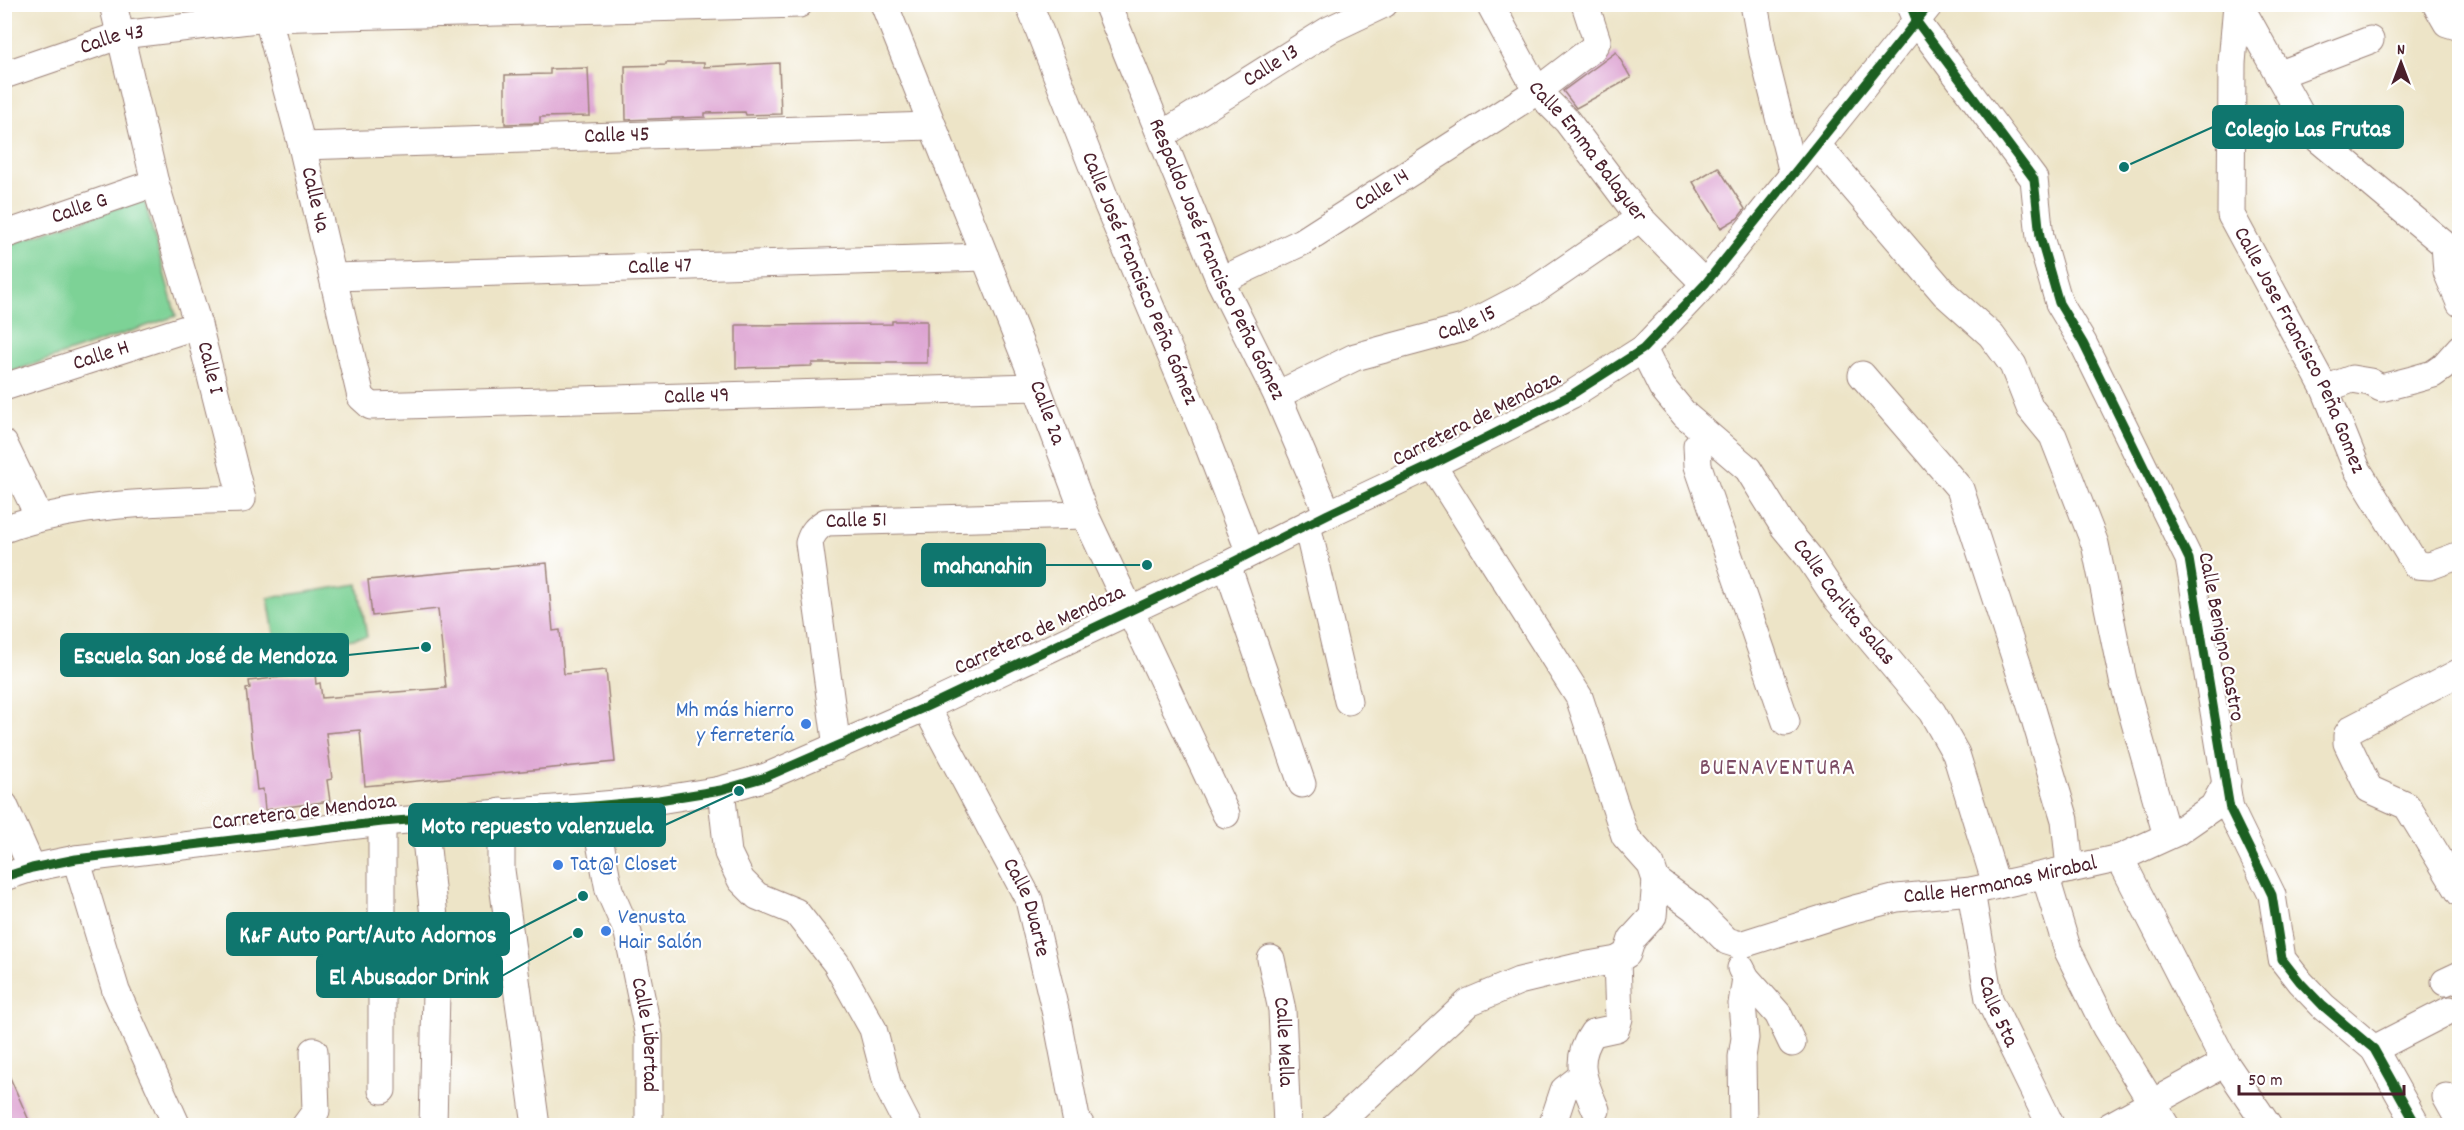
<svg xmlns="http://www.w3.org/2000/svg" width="2464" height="1130" font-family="Dekko,sans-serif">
  <rect width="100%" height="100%" fill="#fff"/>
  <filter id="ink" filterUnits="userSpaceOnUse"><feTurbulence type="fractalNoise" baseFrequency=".0167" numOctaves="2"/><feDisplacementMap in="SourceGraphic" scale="12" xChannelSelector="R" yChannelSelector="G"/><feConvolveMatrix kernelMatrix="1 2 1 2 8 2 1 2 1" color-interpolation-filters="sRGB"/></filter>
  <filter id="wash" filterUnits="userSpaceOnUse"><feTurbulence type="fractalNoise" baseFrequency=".008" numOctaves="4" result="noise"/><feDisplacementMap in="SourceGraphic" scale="24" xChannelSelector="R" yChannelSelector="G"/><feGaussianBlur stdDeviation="1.35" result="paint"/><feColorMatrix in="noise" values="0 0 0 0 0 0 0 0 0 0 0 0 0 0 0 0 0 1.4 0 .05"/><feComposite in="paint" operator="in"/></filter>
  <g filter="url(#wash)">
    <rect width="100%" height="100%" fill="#ede4c7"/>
    <g fill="#7dd296" stroke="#647860" stroke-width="1.5">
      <polygon points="144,199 176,316 5,374 4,246"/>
      <polygon points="358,584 367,637 277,651 268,598"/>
    </g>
    <g id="blocks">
      <g fill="#dda3d2">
        <polygon points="1616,52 1631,78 1576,108 1563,91"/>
        <polygon points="666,63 704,63 704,67 779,63 781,114 746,115 745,112 705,113 705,117 626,120 625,66 666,65"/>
        <polygon points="588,68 590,116 540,117 540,123 505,124 505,75 550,74 550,69"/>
        <polygon points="1718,167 1745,209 1738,218 1721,228 1693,182"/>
        <polygon points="892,321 927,321 927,363 812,363 812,366 736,368 736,325 892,324"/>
        <polygon points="547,563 553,631 560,630 564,674 606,670 615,762 365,786 360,730 326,733 332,779 327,780 330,801 265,810 263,789 257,790 246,689 250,688 249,681 315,673 316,684 320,683 322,698 446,688 438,609 372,616 368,580"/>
        <polygon points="4,1064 31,1125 4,1125"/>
      </g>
    </g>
  </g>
  <g filter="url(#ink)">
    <use href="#blocks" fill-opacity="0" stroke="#9c8279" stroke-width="1.5"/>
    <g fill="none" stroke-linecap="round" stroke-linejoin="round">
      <defs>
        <g id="minor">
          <path id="s1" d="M264,4L302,146L361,397L371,406L1037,387"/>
          <path id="s2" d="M884,4L1037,387L1085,515L1226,814"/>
          <path id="s3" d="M1029,4L1104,196L1202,429L1250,553"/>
          <path id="s4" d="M1107,4L1220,281L1277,395L1328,514"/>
          <path id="s5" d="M1490,4L1537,91L1567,121L1640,218L1705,284"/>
          <polyline points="1754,4 1763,53 1793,173"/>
          <path id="s6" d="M2237,4L2232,63L2231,215L2325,389L2357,469L2416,565L2430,566L2460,555"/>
          <polyline points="2239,4 2311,133 2445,245 2447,272 2460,303"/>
          <polyline points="2436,4 2447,23 2460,27"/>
          <polyline points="1910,6 1917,22 2034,179 2040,237 2059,303 2083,343 2189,559 2230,809 2272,895 2282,959 2300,982 2323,1006 2374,1049 2417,1126"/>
          <path id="s7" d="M4,75L121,35L267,18L799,4"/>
          <polyline points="2278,75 2370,40"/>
          <path id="s8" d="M1162,135L1329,30L1384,4"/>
          <polyline points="1817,145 1945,294 1991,335 2013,365 2030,408 2053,436 2095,544 2123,680 2167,836"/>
          <path id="s9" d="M302,146L931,126"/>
          <path id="s10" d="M4,235L155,183"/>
          <path id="s11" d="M334,277L985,257"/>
          <path id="s12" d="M1220,281L1302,242L1537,91L1592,49L1597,41L1585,4"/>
          <path id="s13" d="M1643,349L1662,387L1685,415L1748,469L1784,527L1808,556L1836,598L1932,712L1956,754L1996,884"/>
          <polyline points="1862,375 1960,489 2032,709 2065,820 2070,869"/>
          <path id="s14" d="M4,387L198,325"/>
          <polyline points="2325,389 2352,379 2370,382 2381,388 2412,380 2433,374 2443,367 2460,348"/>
          <path id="s15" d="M1277,395L1355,357L1463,328L1532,292L1640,218"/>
          <polyline points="1707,435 1697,445 1698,466 1786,722"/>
          <polyline points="4,444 39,517"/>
          <path id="s16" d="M1432,465L1579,697L1625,836L1651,865L1656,880L1694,908L1727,941L1740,945L1854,909L1897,898L1971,891L2120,858L2177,832L2213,807L2227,782"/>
          <polyline points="1307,525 1348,701"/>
          <path d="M4,529C81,502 161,502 242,499L198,325L155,183L113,4"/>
          <polyline points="1227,565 1302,784"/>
          <polyline points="2460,672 2351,729 2347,735 2347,743 2369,789 2407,806 2460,893"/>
          <path id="s17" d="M926,707L1029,900L1056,1014L1076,1118L1081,1126"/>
          <path id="s18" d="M837,747L809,543C812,533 816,528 826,522L1085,515"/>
          <polyline points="721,790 728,853 741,880 757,896 796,912 836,963 873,1029 888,1087 908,1126"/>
          <polyline points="4,805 32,868"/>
          <path id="s19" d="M593,806L609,890L628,933L649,1036V1126"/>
          <polyline points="501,812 501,870 536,1126"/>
          <polyline points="424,819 437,947 433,1126"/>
          <polyline points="2120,858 2225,1063 2268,1126"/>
          <polyline points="76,859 116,991 177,1126"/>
          <polyline points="2045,875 2068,951 2106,1028 2166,1126"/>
          <polyline points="4,877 32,868 76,859 382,822 593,806 659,800 721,790 766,777 926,707 1227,565 1328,514 1432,465 1571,395 1643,349 1705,284 1930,4"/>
          <path id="s20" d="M1971,891L1989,999L2051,1126"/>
          <path id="s21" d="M1271,959L1282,1010L1287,1126"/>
          <polyline points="1741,968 1746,978 1778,1014 1792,1043"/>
          <polyline points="2445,982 2460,975"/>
          <polyline points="2374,1049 2450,1010"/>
          <polyline points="382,1090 382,822"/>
          <polyline points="2446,1097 2460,1122"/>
          <path d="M1596,1110C1584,1082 1573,1061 1593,1033L1616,1028L1619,1018L1617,960"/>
          <polyline points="305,1126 316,1111 314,1051"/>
          <polyline points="1335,1126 1469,1002 1519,981 1577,967 1617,960 1627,954 1632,939 1653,916 1656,880"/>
          <polyline points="1552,1126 1564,1090 1581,1077"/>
          <polyline points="1743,1126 1742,1057 1745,1038 1742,1004 1746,978"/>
          <polyline points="2110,1126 2225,1063"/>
        </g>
      </defs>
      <use href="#minor" stroke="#9c8279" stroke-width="29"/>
      <use href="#minor" stroke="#fff" stroke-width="27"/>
      <defs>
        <g id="cycleway">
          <polyline points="1910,4 1917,22 2034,179 2040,237 2059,303 2083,343 2189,559 2230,809 2272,895 2282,959 2300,982 2323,1006 2374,1049 2417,1126"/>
          <polyline points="4,877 32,868 76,859 382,822 593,806 659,800 721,790 766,777 926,707 1227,565 1328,514 1432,465 1571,395 1643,349 1705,284 1930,4"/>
        </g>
      </defs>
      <use href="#cycleway" stroke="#fff" stroke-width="13"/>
      <use href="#cycleway" stroke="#1b5e20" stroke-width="9"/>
    </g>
  </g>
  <g fill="#3f7fe0" stroke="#fff" stroke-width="2">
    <circle cx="806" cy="724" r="6"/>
    <circle cx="558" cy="865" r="6"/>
    <circle cx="606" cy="931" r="6"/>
  </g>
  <g text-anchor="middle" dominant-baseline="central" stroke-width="4.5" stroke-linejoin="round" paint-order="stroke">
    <g font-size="22" fill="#4a1f2b" stroke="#fff">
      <text stroke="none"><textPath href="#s7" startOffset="114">Calle 43</textPath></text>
      <text stroke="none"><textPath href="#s8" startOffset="129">Calle 13</textPath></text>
      <text stroke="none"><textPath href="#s9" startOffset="315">Calle 45</textPath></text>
      <text stroke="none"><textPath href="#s5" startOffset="178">Calle Emma Balaguer</textPath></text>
      <text stroke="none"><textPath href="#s12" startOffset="186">Calle 14</textPath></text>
      <text stroke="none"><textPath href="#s1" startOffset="202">Calle 4a</textPath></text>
      <text stroke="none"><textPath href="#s10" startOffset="80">Calle G</textPath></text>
      <text stroke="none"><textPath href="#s4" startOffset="278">Respaldo José Francisco Peña Gómez</textPath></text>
      <text stroke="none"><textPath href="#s11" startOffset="326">Calle 47</textPath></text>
      <text stroke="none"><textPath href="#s3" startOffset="296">Calle José Francisco Peña Gómez</textPath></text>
      <text stroke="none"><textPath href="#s15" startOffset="204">Calle 15</textPath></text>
      <text stroke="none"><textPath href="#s6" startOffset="363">Calle Jose Francisco Peña Gomez</textPath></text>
      <text stroke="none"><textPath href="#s14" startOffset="102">Calle H</textPath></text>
      <text transform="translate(209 368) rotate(76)">Calle I</text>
      <text stroke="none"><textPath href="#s1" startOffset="744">Calle 49</textPath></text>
      <text stroke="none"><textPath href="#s2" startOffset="440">Calle 2a</textPath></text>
      <text transform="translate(1477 420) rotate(-27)">Carretera de Mendoza</text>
      <text stroke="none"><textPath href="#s18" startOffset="264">Calle 51</textPath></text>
      <text stroke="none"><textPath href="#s13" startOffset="326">Calle Carlita Salas</textPath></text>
      <text transform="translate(1040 631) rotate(-25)">Carretera de Mendoza</text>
      <text transform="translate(2220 637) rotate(79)">Calle Benigno Castro</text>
      <text transform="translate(304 813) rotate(-7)">Carretera de Mendoza</text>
      <text stroke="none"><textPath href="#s16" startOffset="852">Calle Hermanas Mirabal</textPath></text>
      <text stroke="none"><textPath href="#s17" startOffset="225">Calle Duarte</textPath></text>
      <text stroke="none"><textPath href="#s20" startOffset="124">Calle 5ta</textPath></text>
      <text stroke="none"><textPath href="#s19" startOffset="236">Calle Libertad</textPath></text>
      <text stroke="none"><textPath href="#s21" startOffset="84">Calle Mella</textPath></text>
    </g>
    <g font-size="22" fill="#366cbe" stroke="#fff" text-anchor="start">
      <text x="794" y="711" text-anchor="end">Mh más hierro<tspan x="794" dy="25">y ferretería</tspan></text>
      <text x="570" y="865">Tat@' Closet</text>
      <text x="618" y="918">Venusta<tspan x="618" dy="25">Hair Salón</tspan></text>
    </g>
    <g font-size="24" letter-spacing="1.5" fill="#7d4d65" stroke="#fff">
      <text x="1778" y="769">BUENAVENTURA</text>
    </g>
  </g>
  <path fill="none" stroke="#0f766e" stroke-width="2" d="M2124 167L2213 127M1147 565L1045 565M426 647L348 655M739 791L665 825M583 896L509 934M578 933L502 976"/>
  <g fill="#0f766e" stroke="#fff" stroke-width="2">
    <circle cx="2124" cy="167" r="6"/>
    <circle cx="1147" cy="565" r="6"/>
    <circle cx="426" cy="647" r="6"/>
    <circle cx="739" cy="791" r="6"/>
    <circle cx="583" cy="896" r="6"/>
    <circle cx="578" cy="933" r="6"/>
  </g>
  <g fill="#0f766e" stroke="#0f766e" stroke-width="2">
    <rect x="2213" y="106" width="190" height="42" rx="6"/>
    <rect x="922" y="544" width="123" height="42" rx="6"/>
    <rect x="61" y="634" width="287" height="42" rx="6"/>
    <rect x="409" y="804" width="256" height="42" rx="6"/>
    <rect x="227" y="913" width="282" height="42" rx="6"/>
    <rect x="317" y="955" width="185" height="42" rx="6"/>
  </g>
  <g font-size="24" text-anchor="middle" font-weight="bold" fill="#fff">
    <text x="2308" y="136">Colegio Las Frutas</text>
    <text x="983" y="573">mahanahin</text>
    <text x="205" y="663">Escuela San José de Mendoza</text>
    <text x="537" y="833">Moto repuesto valenzuela</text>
    <text x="368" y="942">K&amp;F Auto Part/Auto Adornos</text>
    <text x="409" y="984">El Abusador Drink</text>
  </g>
  <rect width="2464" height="1130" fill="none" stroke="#fff" stroke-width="24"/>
  <g transform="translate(2401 63)" stroke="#ffffff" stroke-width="4.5" paint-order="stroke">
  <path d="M0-4.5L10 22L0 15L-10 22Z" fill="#4a1f2b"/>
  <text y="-9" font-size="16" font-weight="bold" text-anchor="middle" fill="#4a1f2b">N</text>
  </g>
  <path d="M2239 1085v9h165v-9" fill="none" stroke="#4a1f2b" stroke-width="3"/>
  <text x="2248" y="1085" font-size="18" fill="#4a1f2b" stroke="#ffffff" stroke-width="4.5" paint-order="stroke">50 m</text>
</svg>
